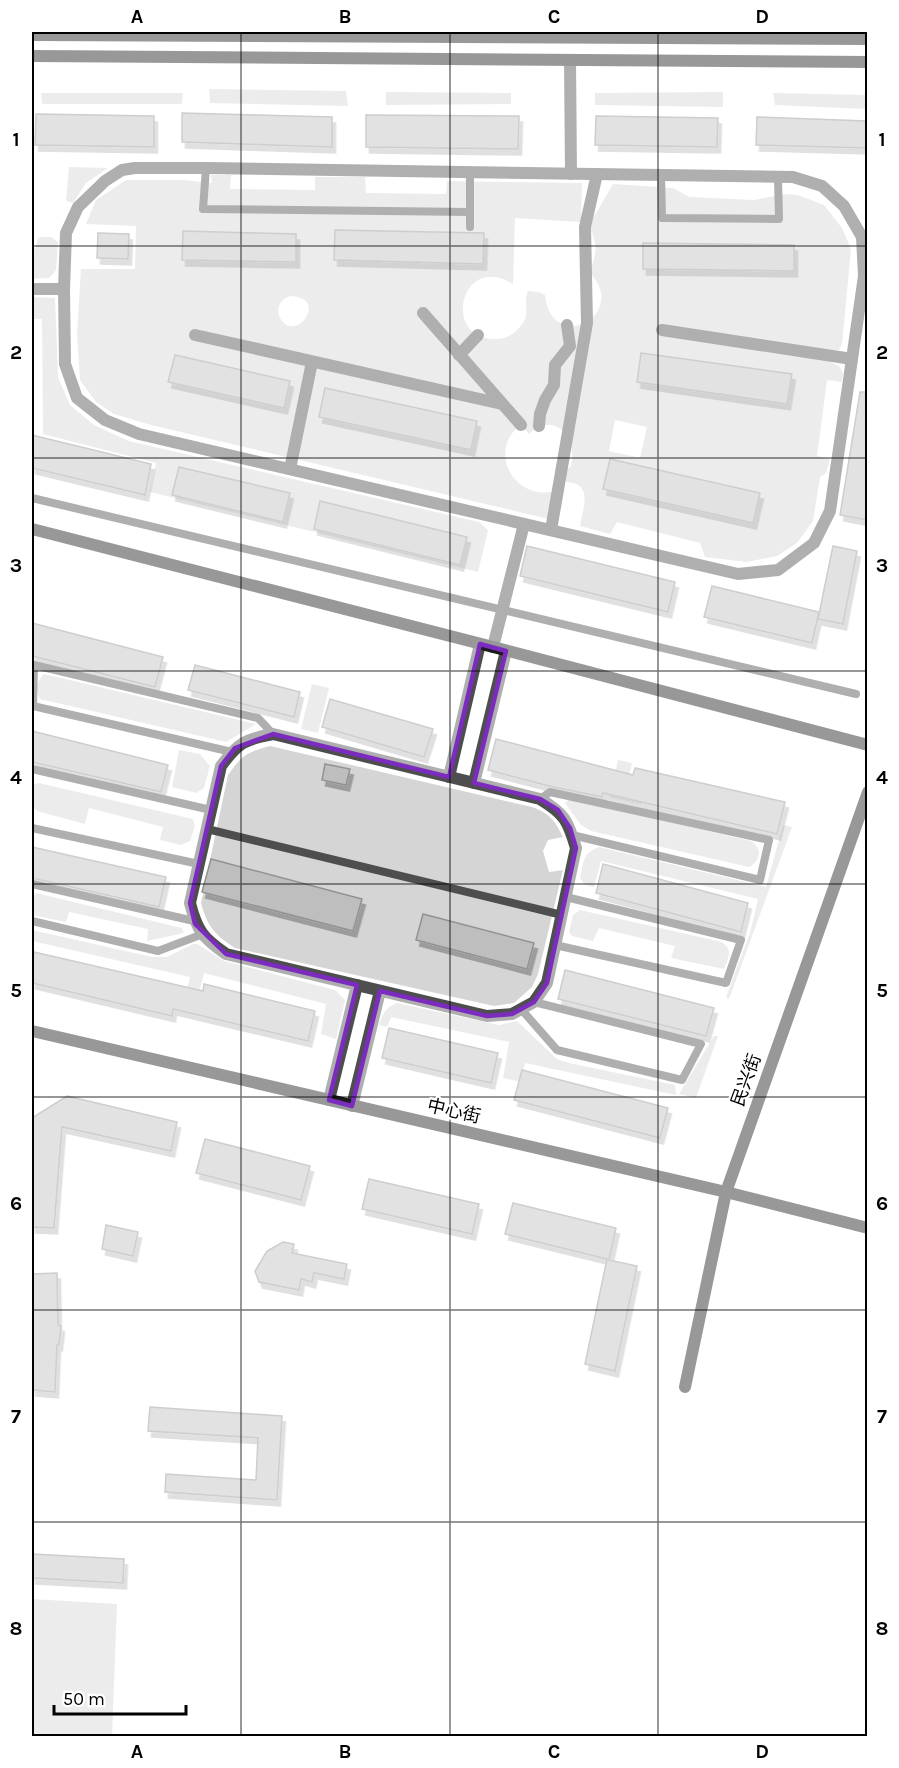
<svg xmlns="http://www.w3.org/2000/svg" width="899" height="1768" font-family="Karla,'Noto Sans SC',sans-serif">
  <defs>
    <filter id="shadow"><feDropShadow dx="3.5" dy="6" stdDeviation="0" flood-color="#0004"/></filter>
  </defs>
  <rect width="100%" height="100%" fill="#fff"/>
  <g fill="#d5d5d5" fill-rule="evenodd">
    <polygon points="209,89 346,91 348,106 210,103"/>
    <polygon points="386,92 511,93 511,104 386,105"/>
    <polygon points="723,92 723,107 595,105 595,93"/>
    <polygon points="41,93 183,93 182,104 42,104"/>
    <polygon points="773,93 867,95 867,109 775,105"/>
    <polygon points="69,167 108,168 86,183 73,203 66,201"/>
    <path d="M211,175H231L230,189L315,190V177H365L366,193L446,194L447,181L582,183L581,222L515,218L513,284C460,251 441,341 496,339C508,339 517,332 523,323C530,313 523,302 528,291L539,292L545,295C546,303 548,311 553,317C555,320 557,321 561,323C581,333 604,316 601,293C600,285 594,278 590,272C597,250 598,247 589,225L613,184L673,188L689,197L754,200L784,194L798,195L824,205L842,228L851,249L842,344L839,350H829L828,361L839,366L843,373L842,382L827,380L817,456L830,459L826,473L820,477L813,521L797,543L777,556L747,562L705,557L700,543L617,522L610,534L580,526C583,508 594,483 566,482L563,473L571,466C578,437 554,410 529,434L520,425C485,454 518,502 555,491L549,519L147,424L114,414L96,402L80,380L77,335L81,269H135L136,226L86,224L96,200L126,180H184L212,183ZM335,231L484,234L483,263L334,260ZM183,232L296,234V262L183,260ZM794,245L793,271L643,269ZM290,296C330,297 296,345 280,318C275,308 281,299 290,296ZM641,353L791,374L787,403L637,382ZM174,355L290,381L284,408L169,382ZM325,388L477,421L471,450L319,417ZM615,420L647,427L640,458L609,451ZM610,459L759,493L753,522L603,489Z"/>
    <polygon points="43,237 51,237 58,242 56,270 49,278 32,279 32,252 36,247 38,238"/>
    <polygon points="32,297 55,298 58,377 70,405 94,425 129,441 479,522 488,530 478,572 150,492 156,463 43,434 42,319 32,319"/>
    <path d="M44,674L256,724L226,742L40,699C35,690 36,682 44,674Z"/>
    <polygon points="312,684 329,688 318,733 301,729"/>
    <path d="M270,746L532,807C550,814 554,819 563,837L548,840L543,851L549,872L563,870L538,974L532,987L514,1003L494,1006L235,948C215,935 207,926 201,903L228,775C242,755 247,752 270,746Z"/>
    <polygon points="179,750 200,754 210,766 204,788 196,793 172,787"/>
    <polygon points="618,760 632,763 626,792 646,797 641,804 609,797"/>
    <polygon points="39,783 193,819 195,826 190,841 181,845 160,840 163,827 89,808 85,824 37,811 32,806 32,785"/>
    <path d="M570,799L751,841C763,849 761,860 749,867L591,831L581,825L565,803Z"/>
    <path d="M783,825L792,827L729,999L726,997L750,933L758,899L601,861L594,887L585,885L580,878C584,862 582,853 599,847L766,887Z"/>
    <polygon points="36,893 182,928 184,933 147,941 148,929 69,912 66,922 32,915 32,899"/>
    <path d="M580,910L722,942C733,951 729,957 724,969L671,958L675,946L599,928L593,941L572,936L569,932L573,915Z"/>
    <polygon points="32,930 152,957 167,957 193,944 197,944 224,961 335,990 345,1000 336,1039 321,1034 326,1004 204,973 196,1005 184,1002 190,977 32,941"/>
    <path d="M397,1003L499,1025L517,1021L557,1059L569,1063L675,1085L676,1095L525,1063L521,1082L503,1078L509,1042L391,1017L387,1027L379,1025C383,1013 385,1008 397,1003Z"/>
    <polygon points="714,1036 718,1036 696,1098 679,1094"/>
    <polygon points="32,1599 117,1604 112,1736 32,1736"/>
  </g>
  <g fill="#bebebe" stroke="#929292" stroke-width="1.5" filter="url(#shadow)">
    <polygon points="182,113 332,117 332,147 182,142"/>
    <polygon points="36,114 154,116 154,147 35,145"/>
    <polygon points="366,115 519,116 518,149 366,147"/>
    <polygon points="596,116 718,118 717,147 595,145"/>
    <polygon points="757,117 867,121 867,148 756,145"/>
    <polygon points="335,230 484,233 483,264 334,260"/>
    <polygon points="183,231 296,234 296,262 182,260"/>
    <polygon points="98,233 129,234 128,259 97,258"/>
    <polygon points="643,243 794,245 794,271 643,269"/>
    <polygon points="641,353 792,374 787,404 637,382"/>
    <polygon points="175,355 290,381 284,408 168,382"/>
    <polygon points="325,388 477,421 471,450 319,417"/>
    <polygon points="860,392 867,392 867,520 840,515"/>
    <polygon points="32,435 151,464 145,495 32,468"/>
    <polygon points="610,459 760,493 753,523 603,489"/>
    <polygon points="179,467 290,493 283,522 172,495"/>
    <polygon points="320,501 467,537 460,565 314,529"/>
    <polygon points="527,546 675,582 668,612 520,576"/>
    <polygon points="833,546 857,551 843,624 818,619"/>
    <polygon points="712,586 819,612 812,643 704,617"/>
    <polygon points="32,623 163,657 155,687 32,656"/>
    <polygon points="195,665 300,692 294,717 188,690"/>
    <polygon points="330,699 433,729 424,757 322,727"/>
    <polygon points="32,731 168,765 161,792 32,762"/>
    <polygon points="496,739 633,775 635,768 785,802 777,834 603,793 602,797 549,786 488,770"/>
    <polygon points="325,764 350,769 346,785 322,780"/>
    <polygon points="32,847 166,877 159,907 32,878"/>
    <polygon points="211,859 362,899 353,931 202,892"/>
    <polygon points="603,864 748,903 741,932 596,893"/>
    <polygon points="423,914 534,943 527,969 416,940"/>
    <polygon points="34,952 203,991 204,984 315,1011 308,1041 173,1009 172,1016 32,983 32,962"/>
    <polygon points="565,970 714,1008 706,1036 558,999"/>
    <polygon points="389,1028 498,1053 491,1083 382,1058"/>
    <polygon points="522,1070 668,1108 660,1138 514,1100"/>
    <polygon points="67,1096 177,1122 171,1151 62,1127 54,1228 32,1227 32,1118"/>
    <polygon points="205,1139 310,1166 301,1200 196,1173"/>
    <polygon points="369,1179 479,1204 472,1234 362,1209"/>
    <polygon points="513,1203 616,1228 609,1260 637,1266 615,1371 585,1364 607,1259 505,1234"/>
    <polygon points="106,1225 138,1232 133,1256 102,1249"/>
    <polygon points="283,1242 294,1244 292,1253 347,1264 344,1279 314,1273 312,1282 301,1279 299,1290 259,1282 255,1271 267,1251"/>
    <polygon points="57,1273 58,1325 61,1326 59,1345 57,1345 55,1392 32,1390 32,1274"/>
    <polygon points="150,1407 282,1416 277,1500 165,1492 166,1474 256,1480 258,1438 148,1431"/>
    <polygon points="32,1554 124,1559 123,1583 32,1578"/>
  </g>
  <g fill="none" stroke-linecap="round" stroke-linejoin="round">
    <g stroke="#4e4e4e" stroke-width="8">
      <polyline points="206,168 203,209 470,212"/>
      <polyline points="470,172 470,227"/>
      <polyline points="661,175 662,218 779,219 778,177"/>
      <polyline points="32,498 856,694"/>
      <polyline points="232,752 33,706 34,665 258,718 273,734"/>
      <polyline points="32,769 211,810"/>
      <polyline points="540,799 550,792 769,840 760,880 572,835"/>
      <polyline points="32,828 199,864"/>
      <polyline points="207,829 562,915"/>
      <polyline points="32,884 194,921"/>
      <polyline points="32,921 158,951 203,934"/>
      <polyline points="555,945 726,983 741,940 566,897"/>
      <polyline points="521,1009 557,1050 682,1080 701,1044 534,1002"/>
    </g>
    <g stroke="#4e4e4e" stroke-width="12">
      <polyline points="570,60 571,174"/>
      <polygon points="135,168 206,168 793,177 822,186 844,206 862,237 864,276 830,511 814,543 778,570 738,574 139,434 105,420 77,398 65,364 64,289 66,233 78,207 105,181 122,170"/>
      <polyline points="32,289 64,289"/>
      <polyline points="423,313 521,425"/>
      <polyline points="662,330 852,359"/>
      <polyline points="195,335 502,404"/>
      <polyline points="459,355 478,335"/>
      <polyline points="539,426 540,414 545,400 554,385 555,365 570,346 567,325"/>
      <polyline points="290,469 312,362"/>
      <polyline points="551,530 587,323 585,227 597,174"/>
      <polyline points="493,647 524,524"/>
      <path d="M273,734L540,799C565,814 568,821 576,848L547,983L534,1002L512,1014L487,1016L226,954C203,938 197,931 190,903L221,766C238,743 245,739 273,734Z"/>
      <polyline points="449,777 480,644"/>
      <polyline points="474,783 506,651"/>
      <polyline points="329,1100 357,985"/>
      <polyline points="352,1106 380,991"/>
    </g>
    <g stroke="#1b1b1b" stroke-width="12">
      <polyline points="32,35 868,39"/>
      <polyline points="32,56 868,62"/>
      <polyline points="32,529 497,648 868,745"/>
      <polyline points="32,1031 726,1192 868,1228"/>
      <polyline points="685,1387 726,1192 868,792"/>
    </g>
  </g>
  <path d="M0 0H899V1768H0ZM480,644L506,651L474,783L540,799L558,810L570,828L576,848L547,983L534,1002L512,1014L487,1016L380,991L352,1106L329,1100L357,985L226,954L195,924L190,903L221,766L235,748L273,734L449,777Z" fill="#fff" fill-opacity=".55" fill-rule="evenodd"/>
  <path fill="none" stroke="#7b2cbf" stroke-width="4.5" stroke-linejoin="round" d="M480,644L506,651L474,783L540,799L558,810L570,828L576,848L547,983L534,1002L512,1014L487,1016L380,991L352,1106L329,1100L357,985L226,954L195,924L190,903L221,766L235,748L273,734L449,777Z"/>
  <path fill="none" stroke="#000" stroke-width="1.5" stroke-opacity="0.55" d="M241,32V1736M450,32V1736M658,32V1736M32,246H868M32,458H868M32,671H868M32,884H868M32,1097H868M32,1310H868M32,1522H868"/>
  <g text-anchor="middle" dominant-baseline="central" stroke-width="4.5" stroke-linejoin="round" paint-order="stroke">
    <g font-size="18" fill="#000" stroke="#fff">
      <text transform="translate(746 1080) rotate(-70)">民兴街</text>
      <text transform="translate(454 1111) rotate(13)">中心街</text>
    </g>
  </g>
  <rect width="899" height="1768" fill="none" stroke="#ffffff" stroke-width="66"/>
  <path d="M54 1705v9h132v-9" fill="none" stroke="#000000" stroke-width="3"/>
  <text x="63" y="1705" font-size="18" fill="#000000" stroke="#ffffff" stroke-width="4.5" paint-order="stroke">50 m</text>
  <rect x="33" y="33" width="833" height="1702" fill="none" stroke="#000" stroke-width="2"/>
  <g font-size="20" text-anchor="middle" font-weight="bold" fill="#000">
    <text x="137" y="23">A</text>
    <text x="345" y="23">B</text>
    <text x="554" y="23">C</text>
    <text x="762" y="23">D</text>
    <text x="16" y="146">1</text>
    <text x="882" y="146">1</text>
    <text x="16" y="359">2</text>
    <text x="882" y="359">2</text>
    <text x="16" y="572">3</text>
    <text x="882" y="572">3</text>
    <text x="16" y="784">4</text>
    <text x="882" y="784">4</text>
    <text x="16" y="997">5</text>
    <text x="882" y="997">5</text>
    <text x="16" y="1210">6</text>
    <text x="882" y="1210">6</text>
    <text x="16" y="1423">7</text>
    <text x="882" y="1423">7</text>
    <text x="16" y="1635">8</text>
    <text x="882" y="1635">8</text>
    <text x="137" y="1758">A</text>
    <text x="345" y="1758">B</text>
    <text x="554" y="1758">C</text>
    <text x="762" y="1758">D</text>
  </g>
</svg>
